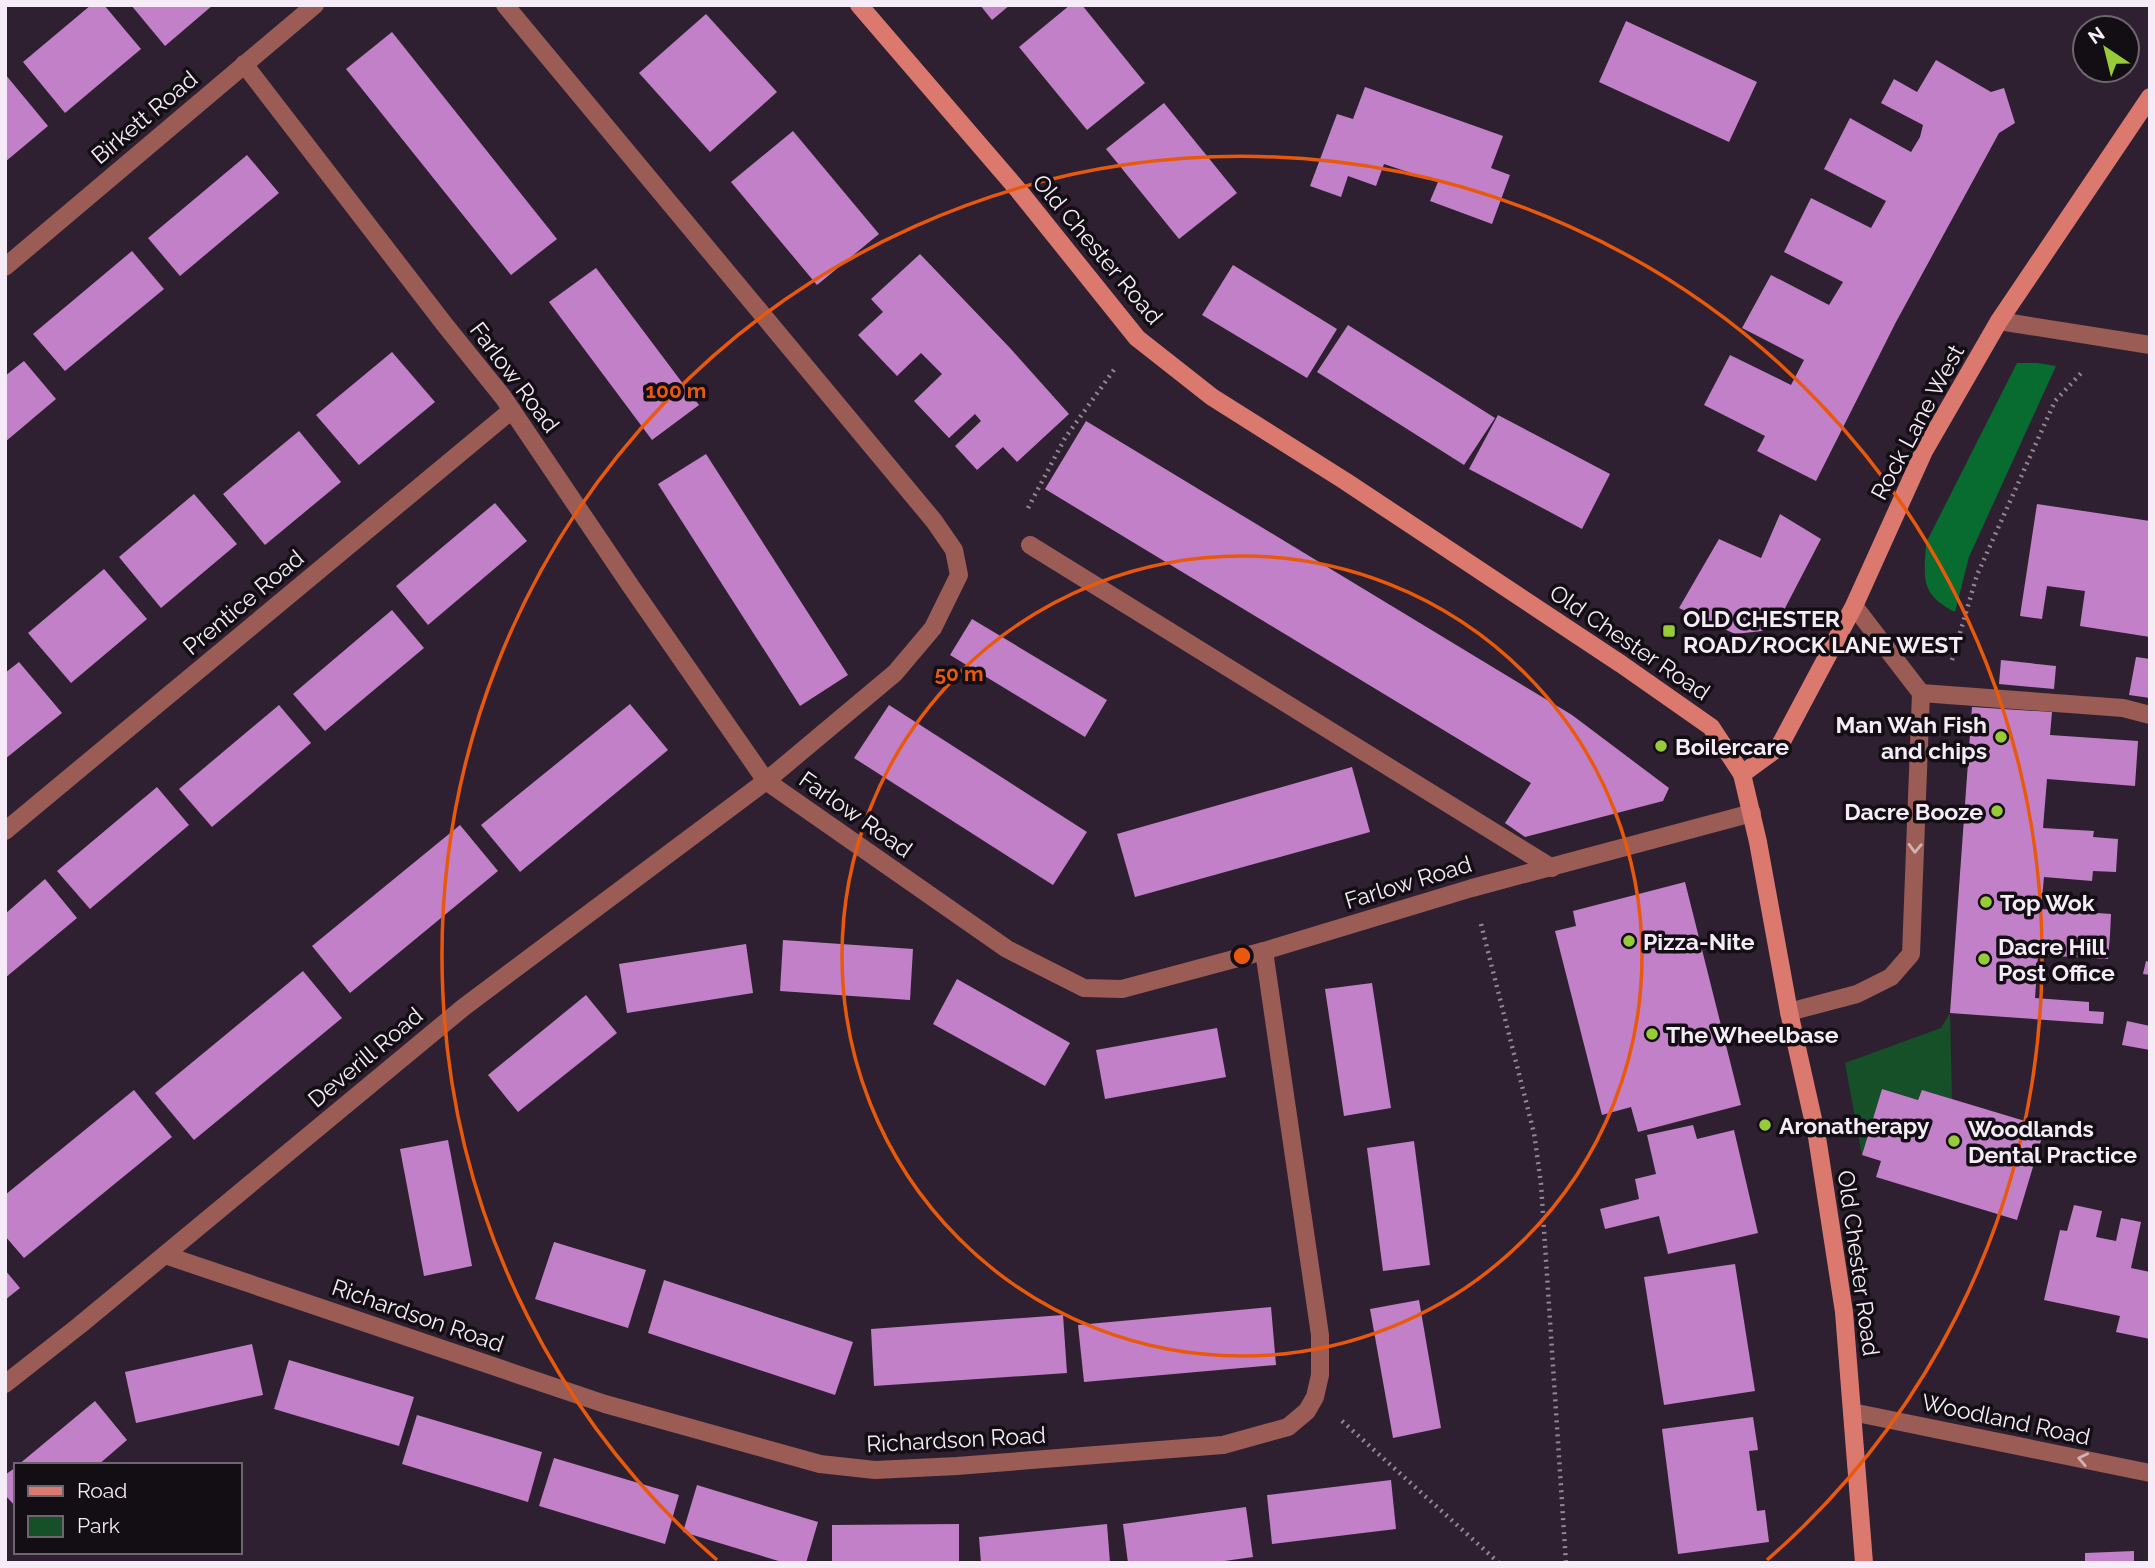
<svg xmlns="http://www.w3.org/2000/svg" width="2155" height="1568" font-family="Raleway,sans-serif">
  <rect width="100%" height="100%" fill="#2f2031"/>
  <polygon fill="#155028" points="1950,1013 1952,1099 1922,1090 1918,1100 1882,1089 1862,1155 1845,1063 1941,1028"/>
  <path fill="#086b30" d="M2017,363H2037L2056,366L1969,557L1955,612C1920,594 1924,579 1926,543Z"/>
  <g fill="#c280c8">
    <polygon points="91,5 104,5 141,49 65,113 23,62"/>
    <polygon points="131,5 213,5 165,46"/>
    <polygon points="980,5 1010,5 992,20"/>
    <polygon points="1070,5 1082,5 1145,83 1087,130 1019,47"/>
    <polygon points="706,14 777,92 710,152 639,73"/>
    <polygon points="1626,21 1757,82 1729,142 1599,82"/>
    <polygon points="392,32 557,239 511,275 346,69"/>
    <polygon points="1936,60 1991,92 2004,88 2015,123 1999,133 1896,322 1816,481 1757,451 1765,436 1704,405 1730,355 1791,385 1804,360 1742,328 1771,275 1829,305 1843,282 1784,252 1811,198 1871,228 1886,201 1824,169 1850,118 1911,152 1920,137 1923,125 1881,103 1894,79 1917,92"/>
    <polygon points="5,74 48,126 5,162"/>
    <polygon points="1365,87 1503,136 1491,168 1510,175 1492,224 1430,201 1438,182 1384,164 1376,186 1348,176 1341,197 1310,186 1337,114 1353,119"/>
    <polygon points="1164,103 1237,193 1179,239 1106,149"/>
    <polygon points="793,131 879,234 817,285 731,182"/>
    <polygon points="247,155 279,193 180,276 148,238"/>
    <polygon points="132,251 164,289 65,371 33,334"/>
    <polygon points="920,254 1010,348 1069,414 1017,462 1003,447 977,470 955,446 981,421 975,414 949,438 914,401 942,374 921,353 897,376 858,335 883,312 871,299"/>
    <polygon points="1233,265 1337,329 1307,378 1202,315"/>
    <polygon points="596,268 699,405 652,440 549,302"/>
    <polygon points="1348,325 1495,418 1464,465 1317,372"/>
    <polygon points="392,352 435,402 359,465 316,415"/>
    <polygon points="24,361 56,399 5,442 5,376"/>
    <polygon points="1498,415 1610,474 1582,529 1469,469"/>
    <polygon points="1086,421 1572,715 1669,788 1663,801 1525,837 1505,823 1531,783 1045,489"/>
    <polygon points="299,431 341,482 265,545 223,494"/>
    <polygon points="706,454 848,675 800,706 658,484"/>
    <polygon points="194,494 237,544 161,608 119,557"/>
    <polygon points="495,503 527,541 428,625 396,586"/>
    <polygon points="2037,504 2150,521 2150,637 2080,626 2085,591 2047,586 2042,619 2020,616"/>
    <polygon points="1780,514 1821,539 1784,610 1762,631 1735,634 1679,608 1719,539 1761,558"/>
    <polygon points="104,569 147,619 71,683 28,633"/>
    <polygon points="392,610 424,648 325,731 293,694"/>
    <polygon points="972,619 1107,700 1085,737 950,655"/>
    <polygon points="2136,657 2150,659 2150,698 2129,695"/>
    <polygon points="2001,660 2056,666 2054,689 1999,684"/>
    <polygon points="19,662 62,713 5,759 5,673"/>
    <polygon points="630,704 668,750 520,872 481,825"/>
    <polygon points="279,705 311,743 212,827 179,789"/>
    <polygon points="889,705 1087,832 1053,885 854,758"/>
    <polygon points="1972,707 2052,712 2050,735 2138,741 2135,786 2047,779 2043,828 2094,831 2093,837 2118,839 2116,872 2093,871 2092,881 2044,877 2041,909 2111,914 2110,935 2108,959 2038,955 2035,998 2089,1002 2089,1011 2104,1012 2103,1024 1950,1013"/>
    <polygon points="1352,767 1370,832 1135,897 1117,834"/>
    <polygon points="157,787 189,825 90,909 57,871"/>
    <polygon points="460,825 498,871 350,993 312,946"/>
    <polygon points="45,879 77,918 5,978 5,914"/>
    <polygon points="1685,882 1741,1105 1638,1132 1631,1107 1602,1115 1555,931 1576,926 1573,911"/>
    <polygon points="783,940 913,949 910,1000 780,991"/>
    <polygon points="746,944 753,993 627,1013 619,964"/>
    <polygon points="2146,961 2150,962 2150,975 2143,974"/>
    <polygon points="303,971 342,1018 194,1140 155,1093"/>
    <polygon points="957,979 1070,1043 1045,1086 933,1024"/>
    <polygon points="1372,983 1391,1108 1344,1116 1325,989"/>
    <polygon points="586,995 617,1033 518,1112 488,1075"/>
    <polygon points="2127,1021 2150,1026 2150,1050 2122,1045"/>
    <polygon points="1217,1028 1226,1077 1105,1099 1096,1050"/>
    <polygon points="1882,1089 1918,1100 1922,1090 2045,1127 2017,1220 1876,1177 1881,1161 1862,1155"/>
    <polygon points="134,1090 172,1137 24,1258 5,1236 5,1195"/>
    <polygon points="1693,1125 1697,1139 1734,1130 1758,1233 1668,1254 1659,1216 1605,1229 1600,1209 1639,1199 1635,1179 1656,1174 1647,1135"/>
    <polygon points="448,1140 472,1266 424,1276 400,1149"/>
    <polygon points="1414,1141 1430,1265 1383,1271 1367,1148"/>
    <polygon points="2074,1205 2102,1211 2096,1237 2116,1241 2121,1218 2141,1222 2131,1268 2150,1272 2150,1339 2116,1332 2120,1316 2044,1300 2060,1230 2067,1231"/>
    <polygon points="554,1242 646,1270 628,1328 535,1299"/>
    <polygon points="1735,1264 1755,1391 1664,1405 1644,1277"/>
    <polygon points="5,1270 20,1288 5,1300"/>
    <polygon points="664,1280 853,1342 835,1395 648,1333"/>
    <polygon points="1419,1300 1441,1428 1393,1438 1370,1309"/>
    <polygon points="1271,1307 1276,1365 1084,1382 1078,1325"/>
    <polygon points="1063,1315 1067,1373 874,1386 871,1329"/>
    <polygon points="252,1344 263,1395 136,1423 125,1372"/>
    <polygon points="289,1360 414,1397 399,1446 274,1409"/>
    <polygon points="95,1401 127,1440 98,1465 18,1465"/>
    <polygon points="417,1415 542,1452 528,1502 402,1464"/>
    <polygon points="1753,1417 1758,1450 1749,1451 1757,1511 1765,1510 1769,1542 1678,1554 1662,1429"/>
    <polygon points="554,1458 679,1495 665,1544 539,1506"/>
    <polygon points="16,1467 16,1507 5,1495 5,1475"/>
    <polygon points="1391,1480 1396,1529 1272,1544 1267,1495"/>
    <polygon points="697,1485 818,1522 806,1563 785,1563 683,1532"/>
    <polygon points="1246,1507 1253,1557 1210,1563 1128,1563 1123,1524"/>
    <polygon points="959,1524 959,1563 832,1563 832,1525"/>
    <polygon points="1107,1524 1110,1563 981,1563 979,1537"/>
    <polygon points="2134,1551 2134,1563 2085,1563 2085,1553"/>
  </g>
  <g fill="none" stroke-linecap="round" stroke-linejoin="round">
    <g stroke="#928694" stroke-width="4.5" stroke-dasharray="2 5" stroke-linecap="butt">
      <polyline points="1028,508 1065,438 1116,367"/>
      <polyline points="1952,660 1977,575 2055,401 2083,371"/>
      <polyline points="1481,924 1534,1133 1541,1184 1566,1563"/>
      <polyline points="1342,1421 1499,1563"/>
    </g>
    <g stroke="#9a5c55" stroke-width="18">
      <polyline points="505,5 934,521 954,550 959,575 933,628 895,673 766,781"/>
      <polyline points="1030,545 1552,868"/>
      <polyline points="1921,693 2123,708 2150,715"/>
      <polyline points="1789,1012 1857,994 1891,977 1911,954 1921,693 1854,606"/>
    </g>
    <g stroke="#9a5c55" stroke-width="18">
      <polyline points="244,64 445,325 503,397 632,588 766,781 1007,949 1084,988 1122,989 1264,951 1472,888 1752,813"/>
      <polyline points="5,267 315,5"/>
      <polyline points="1999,321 2150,345"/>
      <polyline points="5,831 512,410"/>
      <polyline points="165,1255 605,1404 820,1464 875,1470 957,1466 1223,1445 1288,1427 1307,1411 1315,1397 1320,1375 1320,1335 1264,951"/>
      <polyline points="5,1384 80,1325 464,1007 766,781"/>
      <polyline points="1852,1412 2150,1473"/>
    </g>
    <g stroke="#dc796e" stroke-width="18">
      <polyline points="859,5 1019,191 1137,338 1212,397 1345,481 1621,664 1711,727 1742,774 1758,842 1789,1012 1817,1137 1844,1312 1864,1563"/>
      <polyline points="1742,774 1779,747 1854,606 1924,451 1999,321 2150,97"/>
    </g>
  </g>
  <defs><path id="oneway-chevron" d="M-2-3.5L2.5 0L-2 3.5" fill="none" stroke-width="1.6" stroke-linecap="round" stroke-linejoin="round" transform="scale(1.75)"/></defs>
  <g stroke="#d1b2b6">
    <use href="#oneway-chevron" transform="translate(1915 848) rotate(92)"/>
    <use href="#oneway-chevron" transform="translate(2083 1459) rotate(-168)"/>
  </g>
  <g fill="none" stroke="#e8590c" stroke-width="3.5">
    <circle cx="1242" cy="956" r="400"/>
    <path d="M717 1560A800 800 0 1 1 1767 1560"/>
  </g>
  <g fill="#97cc38" stroke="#130d14" stroke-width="2.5">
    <rect x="1662" y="624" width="14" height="14" rx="3.5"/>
    <circle cx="2001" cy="737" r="7"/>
    <circle cx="1661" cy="746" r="7"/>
    <circle cx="1997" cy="811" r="7"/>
    <circle cx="1986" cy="902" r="7"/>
    <circle cx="1629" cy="941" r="7"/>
    <circle cx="1984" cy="959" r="7"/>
    <circle cx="1652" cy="1034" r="7"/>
    <circle cx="1765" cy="1125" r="7"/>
    <circle cx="1954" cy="1141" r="7"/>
  </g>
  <g text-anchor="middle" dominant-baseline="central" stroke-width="7" stroke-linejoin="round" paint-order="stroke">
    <g font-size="23" fill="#f6ecf7" stroke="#130d14">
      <text transform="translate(144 117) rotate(-40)">Birkett Road</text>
      <text transform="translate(1098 249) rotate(50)">Old Chester Road</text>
      <text transform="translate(515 377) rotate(53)">Farlow Road</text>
      <text transform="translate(1917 422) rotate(-62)">Rock Lane West</text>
      <text transform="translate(243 602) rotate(-40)">Prentice Road</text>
      <text transform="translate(1630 642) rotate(34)">Old Chester Road</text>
      <text transform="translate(856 814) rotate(35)">Farlow Road</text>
      <text transform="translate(1408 882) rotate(-17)">Farlow Road</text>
      <text transform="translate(365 1057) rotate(-40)">Deverill Road</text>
      <text transform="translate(1859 1263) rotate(82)">Old Chester Road</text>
      <text transform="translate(418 1315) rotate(19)">Richardson Road</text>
      <text transform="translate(2006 1419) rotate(12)">Woodland Road</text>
      <text transform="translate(956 1439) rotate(-3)">Richardson Road</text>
    </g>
    <g font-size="23" font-weight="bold" fill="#f6ecf7" stroke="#130d14" text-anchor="start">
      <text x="1683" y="618">OLD CHESTER<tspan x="1683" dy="26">ROAD/ROCK LANE WEST</tspan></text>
      <text x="1987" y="724" text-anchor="end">Man Wah Fish<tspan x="1987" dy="26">and chips</tspan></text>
      <text x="1675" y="746">Boilercare</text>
      <text x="1983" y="811" text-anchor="end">Dacre Booze</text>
      <text x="2000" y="902">Top Wok</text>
      <text x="1643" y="941">Pizza-Nite</text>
      <text x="1998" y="946">Dacre Hill<tspan x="1998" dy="26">Post Office</tspan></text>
      <text x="1666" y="1034">The Wheelbase</text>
      <text x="1779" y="1125">Aronatherapy</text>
      <text x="1968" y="1128">Woodlands<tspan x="1968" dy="26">Dental Practice</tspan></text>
    </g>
  </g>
  <circle cx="1242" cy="956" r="10" fill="#e8590c" stroke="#130d14" stroke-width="3.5"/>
  <g font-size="21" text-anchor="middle" font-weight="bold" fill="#e8590c" stroke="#130d14" stroke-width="7" stroke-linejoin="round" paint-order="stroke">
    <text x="676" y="398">100 m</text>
    <text x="959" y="681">50 m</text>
  </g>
  <rect width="2155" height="1568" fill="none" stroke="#f6ecf7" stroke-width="14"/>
  <rect x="14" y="1463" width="228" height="91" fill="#130d14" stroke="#6e666f" stroke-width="2"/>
  <rect x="28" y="1486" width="35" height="10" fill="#dc796e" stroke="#6e666f" stroke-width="2"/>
  <text x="77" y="1498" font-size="21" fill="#f6ecf7">Road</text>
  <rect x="28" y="1516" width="35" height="21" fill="#155028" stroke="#6e666f" stroke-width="2"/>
  <text x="77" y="1533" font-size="21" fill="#f6ecf7">Park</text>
  <g transform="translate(2106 49) rotate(325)"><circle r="33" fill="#130d14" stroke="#6e666f" stroke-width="2"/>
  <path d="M0-5L12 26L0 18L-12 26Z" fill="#97cc38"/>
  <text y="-10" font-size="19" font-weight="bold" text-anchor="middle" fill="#f6ecf7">N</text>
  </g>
</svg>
